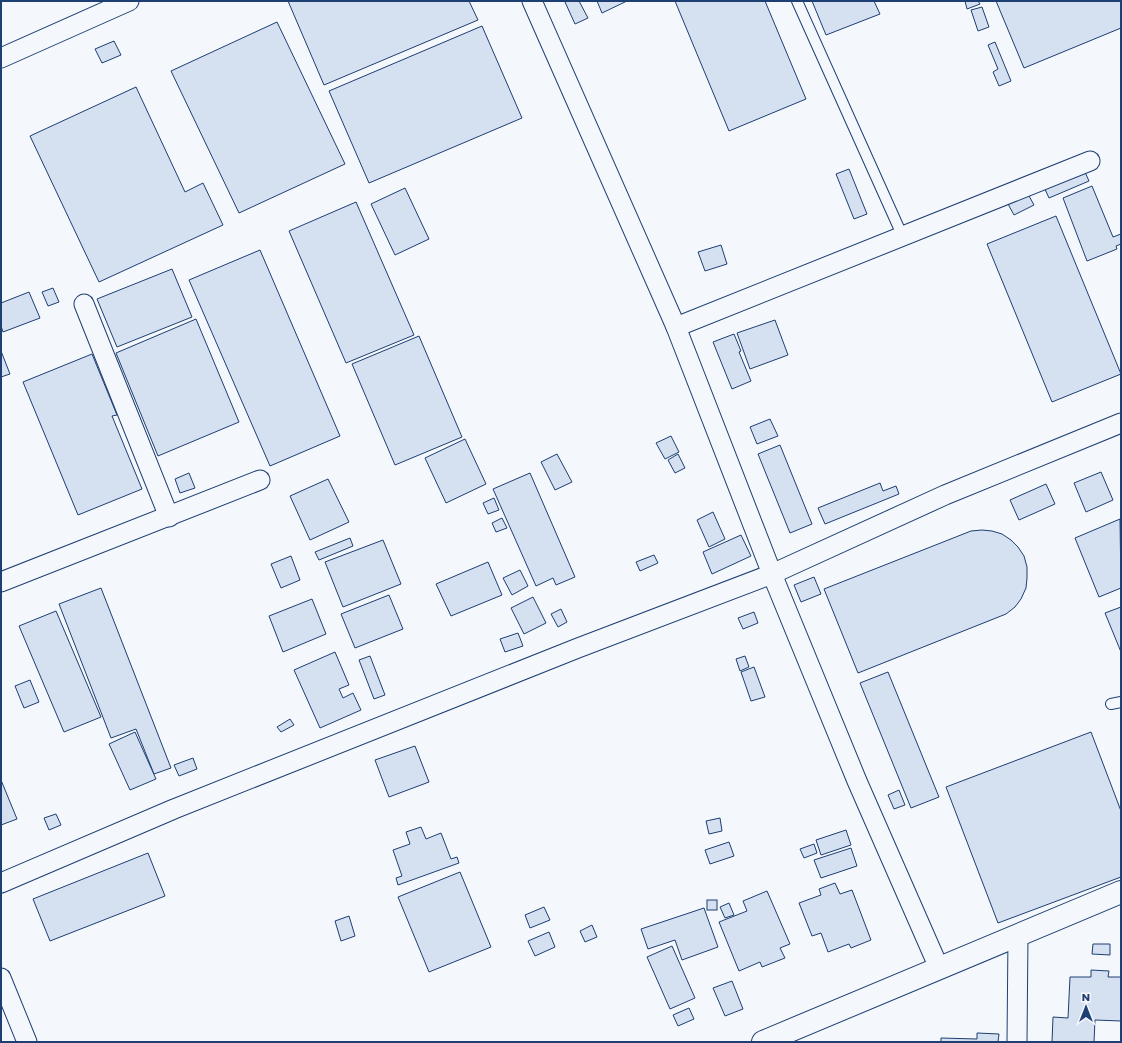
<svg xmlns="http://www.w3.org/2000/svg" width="1122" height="1043" font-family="Poppins,sans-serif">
  <rect width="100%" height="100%" fill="#f4f7fb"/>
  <g fill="#d5e0f0" stroke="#1d3f73">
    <polygon points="288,1 469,1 478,20 324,85"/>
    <polygon points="568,1 579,1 588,18 575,24 565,2"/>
    <polygon points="597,1 627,1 602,13"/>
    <polygon points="675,1 765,1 806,99 729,131"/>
    <polygon points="812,1 874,1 880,14 826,35"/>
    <polygon points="965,1 978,1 980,4 967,9"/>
    <polygon points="996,1 1121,1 1121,28 1024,68"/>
    <polygon points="982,7 989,27 978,31 971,10"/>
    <polygon points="277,22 345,164 239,213 171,71"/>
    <polygon points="482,26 522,118 369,183 329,91"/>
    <polygon points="114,41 121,55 102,63 95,49"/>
    <polygon points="995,42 1011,81 999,86 993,72 998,69 988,45"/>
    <polygon points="136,87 185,192 203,183 223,225 99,282 30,136"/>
    <polygon points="849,169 867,214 854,219 836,174"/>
    <polygon points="1084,170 1089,181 1049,198 1044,187"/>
    <polygon points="1092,186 1113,237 1121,234 1121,244 1116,246 1117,249 1087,261 1063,198"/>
    <polygon points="405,188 429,239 395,255 371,204"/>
    <polygon points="1028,194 1034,205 1014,215 1008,204"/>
    <polygon points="356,202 414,335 346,363 289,231"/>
    <polygon points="1056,216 1121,374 1052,402 987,244"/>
    <polygon points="721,245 727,264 705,271 698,252"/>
    <polygon points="260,250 340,436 270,466 189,280"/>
    <polygon points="172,269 192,317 117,347 97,299"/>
    <polygon points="53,288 59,302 48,306 42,292"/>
    <polygon points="29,292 40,318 3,332 1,326 1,303"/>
    <polygon points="196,319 239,422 158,456 116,353"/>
    <polygon points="775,320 788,355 750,369 737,333"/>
    <polygon points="734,334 741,351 739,352 751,381 732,389 713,342"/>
    <polygon points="419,336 462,437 395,465 352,364"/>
    <polygon points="1,351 10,374 1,377"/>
    <polygon points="92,354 117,415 112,416 142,489 78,515 23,382"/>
    <polygon points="770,419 778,436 757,444 750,427"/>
    <polygon points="671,436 679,452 665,459 656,443"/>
    <polygon points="465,439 486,484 446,503 425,458"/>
    <polygon points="780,445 812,524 790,533 758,454"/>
    <polygon points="557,454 572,482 555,490 541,462"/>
    <polygon points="678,454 685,468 675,473 668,460"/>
    <polygon points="1101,472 1113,500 1086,512 1074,483"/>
    <polygon points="189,473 195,488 180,493 175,479"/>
    <polygon points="530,473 575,577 556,585 553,578 536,586 493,489"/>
    <polygon points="328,479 349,522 310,540 290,496"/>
    <polygon points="880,483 883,491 896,486 899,494 825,524 818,508"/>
    <polygon points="1046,484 1055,504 1019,520 1010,500"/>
    <polygon points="494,498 499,510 488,514 483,503"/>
    <polygon points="713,512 725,539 709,547 697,520"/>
    <polygon points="502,518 507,528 496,532 492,523"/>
    <polygon points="1120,519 1121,588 1099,597 1075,538"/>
    <polygon points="982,530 992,531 1002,534 1011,540 1018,547 1024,556 1027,567 1027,578 1026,588 1021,599 1015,607 1006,614 858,673 824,589 971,531"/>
    <polygon points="741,535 751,556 712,574 703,552"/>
    <polygon points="350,538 353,546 319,560 315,552"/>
    <polygon points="383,540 401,584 343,607 325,562"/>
    <polygon points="654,555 658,563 640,571 636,562"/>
    <polygon points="291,556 300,580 281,588 271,564"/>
    <polygon points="488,562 502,595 451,616 436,584"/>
    <polygon points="520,570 528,586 512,595 503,578"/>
    <polygon points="814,577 821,594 801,602 794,585"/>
    <polygon points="101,588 171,768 154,774 136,729 111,738 59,604"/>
    <polygon points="389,595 403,629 355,648 341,614"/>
    <polygon points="533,597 546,623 524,634 511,608"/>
    <polygon points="312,599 326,634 283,652 269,616"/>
    <polygon points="1121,607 1121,652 1105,613"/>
    <polygon points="561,609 567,622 558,627 551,614"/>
    <polygon points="56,611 101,717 64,732 19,626"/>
    <polygon points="754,612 758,623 743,629 738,618"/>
    <polygon points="518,633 523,646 505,652 500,639"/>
    <polygon points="335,652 349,685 339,689 343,698 353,693 361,710 320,728 294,670"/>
    <polygon points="370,656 385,695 374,699 359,660"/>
    <polygon points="745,656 749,667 740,671 736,659"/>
    <polygon points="754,667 765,697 751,701 741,672"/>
    <polygon points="888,672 939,797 911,808 860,683"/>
    <polygon points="30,680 39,702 24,708 15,686"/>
    <polygon points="290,719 294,725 281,732 277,727"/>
    <polygon points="135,732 156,779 130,790 109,744"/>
    <polygon points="1091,732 1121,811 1121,877 998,923 946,787"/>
    <polygon points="415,746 429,782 389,797 375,760"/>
    <polygon points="193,758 197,769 179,776 174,765"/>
    <polygon points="1,780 17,819 1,825"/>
    <polygon points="899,790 905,805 894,809 888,795"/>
    <polygon points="56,814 61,825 49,830 44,818"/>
    <polygon points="720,818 722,831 709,834 706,821"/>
    <polygon points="421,827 426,839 441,833 451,859 457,857 459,863 398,885 396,878 402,876 393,850 410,844 406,832"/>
    <polygon points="846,830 851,845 821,855 816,840"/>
    <polygon points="729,842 734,856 710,864 705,850"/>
    <polygon points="814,844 817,853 804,858 800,849"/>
    <polygon points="851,848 857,866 821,878 814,860"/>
    <polygon points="148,853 165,896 50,941 33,899"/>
    <polygon points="460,872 491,947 429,972 398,897"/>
    <polygon points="835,883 840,894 852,890 871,940 851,948 849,944 828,952 821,933 812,936 799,903 821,895 819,889"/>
    <polygon points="767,891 790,944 780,948 785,958 762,967 760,962 739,971 719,922 747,911 743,901"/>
    <rect x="707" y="900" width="10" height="10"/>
    <polygon points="729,903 734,915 725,918 720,907"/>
    <polygon points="544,907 550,920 530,928 525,915"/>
    <polygon points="704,908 718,947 682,960 675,940 648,949 641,929"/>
    <polygon points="349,916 355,936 341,941 335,921"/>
    <polygon points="592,925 597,937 585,942 580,931"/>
    <polygon points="549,932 555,947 535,956 528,941"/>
    <polygon points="1093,944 1110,944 1110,955 1092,954"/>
    <polygon points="672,946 695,998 670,1009 647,957"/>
    <polygon points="1091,970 1109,971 1108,977 1121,977 1121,1021 1095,1020 1094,1042 1052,1042 1053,1017 1068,1018 1070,977 1091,977"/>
    <polygon points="732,981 743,1009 725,1016 713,988"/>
    <polygon points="689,1008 694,1019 678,1026 673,1015"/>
    <polygon points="977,1033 999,1034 998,1042 941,1042 941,1038 977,1039"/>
  </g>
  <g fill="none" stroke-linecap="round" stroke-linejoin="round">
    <defs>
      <g id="service">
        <polyline points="797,1 903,237"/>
        <polyline points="1111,704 1121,702"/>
      </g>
      <g id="minor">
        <polyline points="532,1 676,327 772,574 857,781 939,968"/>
        <polyline points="1,58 129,1"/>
        <polyline points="84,304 169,517"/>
        <polyline points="676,327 1090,161"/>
        <polyline points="1,582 260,480"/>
        <polyline points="1,883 174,809 578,648 772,574 945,495 1121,423"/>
        <polyline points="1,978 27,1042"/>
        <polyline points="1017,1042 1018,936"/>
      </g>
      <polyline id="tertiary" points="763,1042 1121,892"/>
    </defs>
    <use href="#service" stroke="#1d3f73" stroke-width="12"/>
    <use href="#minor" stroke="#1d3f73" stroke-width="21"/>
    <use href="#tertiary" stroke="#1d3f73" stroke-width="24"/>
    <use href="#service" stroke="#f4f7fb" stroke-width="10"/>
    <use href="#minor" stroke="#f4f7fb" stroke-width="19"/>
    <use href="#tertiary" stroke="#f4f7fb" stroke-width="22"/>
  </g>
  <rect width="1122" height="1043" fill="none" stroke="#1d3f73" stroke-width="4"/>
  <g transform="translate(1086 1007)" stroke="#f4f7fb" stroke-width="3" paint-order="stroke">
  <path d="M0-3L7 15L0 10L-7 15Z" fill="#1d3f73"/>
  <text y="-6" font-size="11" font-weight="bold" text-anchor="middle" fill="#1d3f73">N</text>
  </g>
</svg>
